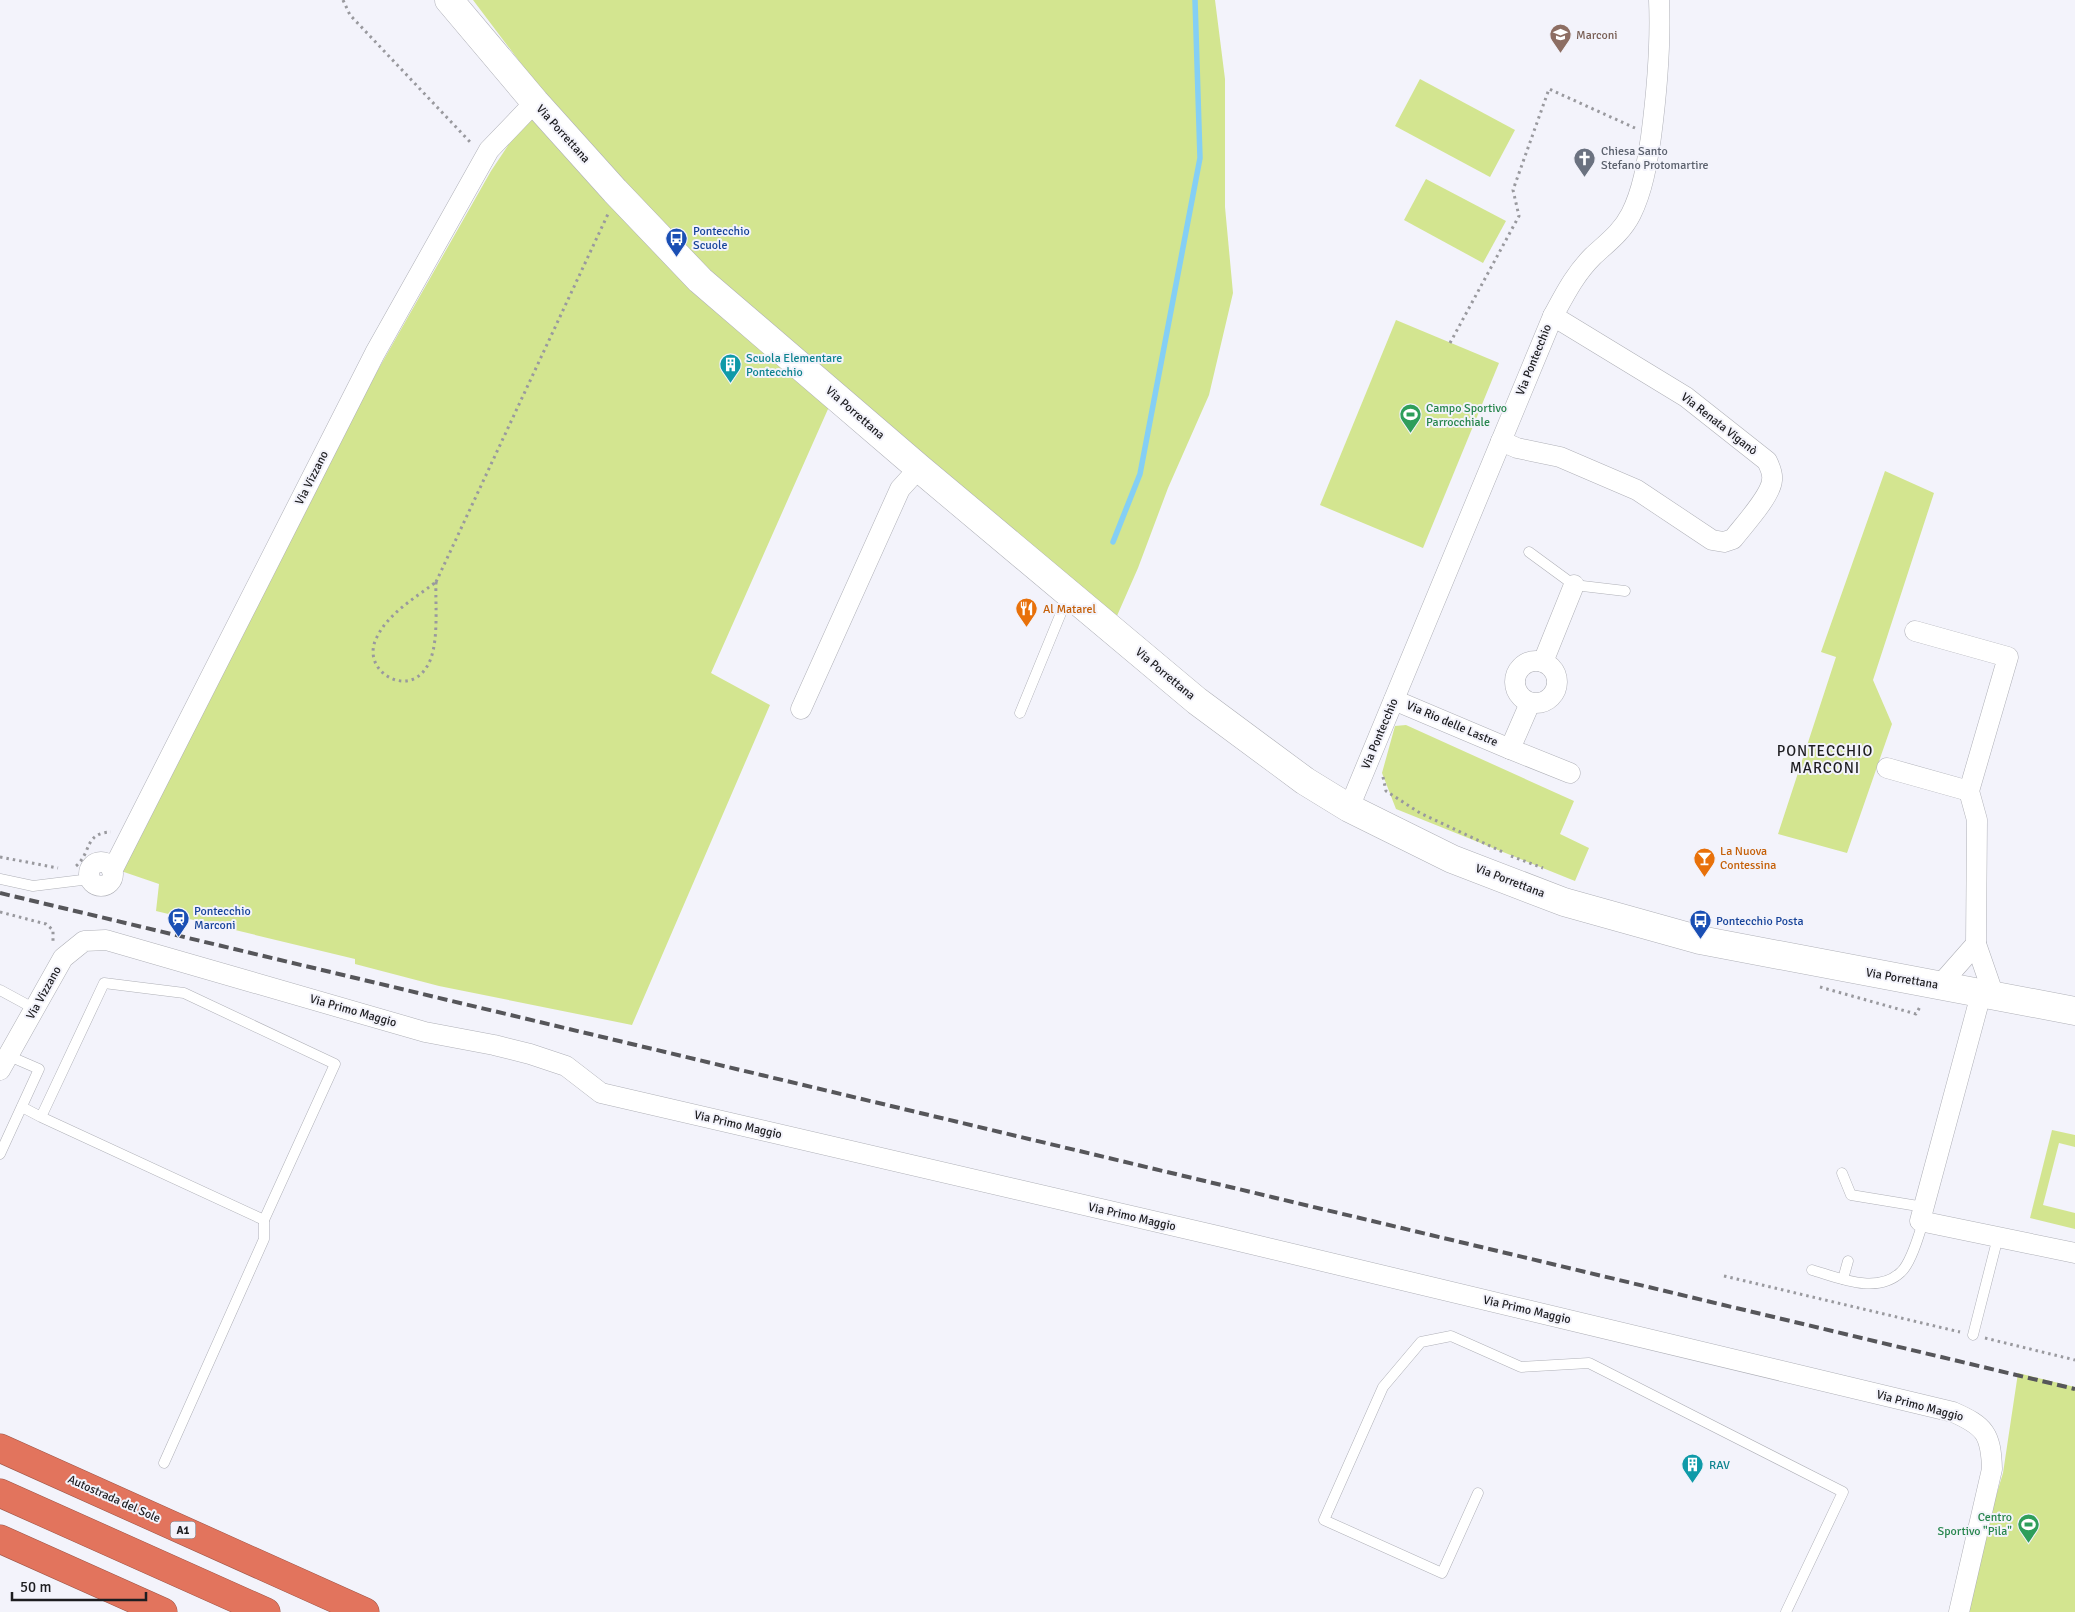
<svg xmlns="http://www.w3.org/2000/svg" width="2075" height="1612" font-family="Signika,sans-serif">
  <rect width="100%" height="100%" fill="#f3f3fb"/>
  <g fill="#d3e590">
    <polygon points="473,0 1215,0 1225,79 1225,207 1233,293 1209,395 1168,488 1138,568 1109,634 832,400 711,673 770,705 632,1025 439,986 355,964 355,959 156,911 159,884 121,871 350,419 491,171 511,141 547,98"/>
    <polygon points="1420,79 1515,130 1490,177 1395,126"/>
    <polygon points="1426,179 1506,221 1483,263 1404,220"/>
    <polygon points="1396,320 1499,363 1423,548 1320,505"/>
    <polygon points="1885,471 1934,493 1873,680 1892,724 1847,853 1778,834 1836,657 1821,652"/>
    <polygon points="1406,725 1574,801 1560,834 1589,848 1575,881 1396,809 1382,773 1395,726"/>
    <polygon points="2052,1130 2075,1135 2075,1147 2059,1143 2043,1205 2075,1213 2075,1229 2030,1218"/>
    <polygon points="2018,1373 2075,1387 2075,1612 1961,1612 2003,1473"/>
  </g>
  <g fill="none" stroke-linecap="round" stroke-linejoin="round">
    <polyline stroke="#84cff5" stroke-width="5.5" points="1113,542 1140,474 1200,158 1195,0"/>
    <defs>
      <g id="lane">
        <polyline points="1529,552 1574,585 1625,591"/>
        <polyline points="1020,713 1068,596"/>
        <polyline points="0,879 33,886 90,879"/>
        <polyline points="0,990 35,1009"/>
        <polyline points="22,1107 41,1117 264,1220 335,1064 184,993 104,983 41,1117"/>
        <polyline points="0,1154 39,1069 9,1056"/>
        <polyline points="1842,1173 1851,1195 1924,1207"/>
        <path d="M1812,1270C1839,1278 1877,1295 1901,1272C1911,1263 1919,1235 1923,1222"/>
        <polyline points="1843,1279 1848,1261"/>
        <polyline points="1973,1335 1998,1237"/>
        <polyline points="164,1463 264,1239 264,1220"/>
        <polyline points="1478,1493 1442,1573 1324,1520 1383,1387 1421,1342 1451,1336 1521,1367 1589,1363 1843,1492 1786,1612"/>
      </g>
      <g id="street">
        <path d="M1501,441L1517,448L1560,457L1637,490L1712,540L1724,542L1733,539C1743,526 1771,496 1772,480C1773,474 1770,467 1767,461L1686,397L1553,316"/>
        <polyline points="1915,631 2008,657 1969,791 1977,820 1976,944 1939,986"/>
        <circle cx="1536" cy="682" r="21"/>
        <polyline points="1543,662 1574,585"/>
        <polyline points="1394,700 1510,749"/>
        <polyline points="1530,703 1510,749 1570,773"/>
        <polyline points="801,709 900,489 919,468"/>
        <polyline points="1887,768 1969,791"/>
        <path d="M1349,808L1553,316C1565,294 1575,274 1593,256C1607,243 1622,232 1631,214C1643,190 1647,163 1651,137C1657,91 1661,46 1659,0"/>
        <circle cx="101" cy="874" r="12"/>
        <polyline points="112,871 375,353 489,150 535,102"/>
        <polyline points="1976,944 1994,996"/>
        <polyline points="1981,994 1920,1221 2075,1253"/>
        <path d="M0,1070L63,958L84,941L106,940L425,1032L494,1045L530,1054L566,1066L601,1093L1222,1237L1953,1412C1985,1426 1991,1434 1992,1469L1959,1612"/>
      </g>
      <polyline id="secondary" points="449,0 535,102 615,191 700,280 919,468 1197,701 1305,781 1349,808 1452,859 1564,902 1700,940 2075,1011"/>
      <g id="highway">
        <polyline points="0,1448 365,1612"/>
        <polyline points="0,1493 266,1612"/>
        <polyline points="0,1539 163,1612"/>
      </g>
    </defs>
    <use href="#lane" stroke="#afb0b7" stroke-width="11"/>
    <use href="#street" stroke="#afb0b7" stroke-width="21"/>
    <use href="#secondary" stroke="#afb0b7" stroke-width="29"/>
    <use href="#highway" stroke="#9d5648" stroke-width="29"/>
    <g stroke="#99999e" stroke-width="3" stroke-dasharray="2.5 4" stroke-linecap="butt">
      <polyline points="343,0 350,15 472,144"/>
      <polyline points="1450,343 1519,216 1513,190 1549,89 1635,128"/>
      <polyline points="436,582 608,214"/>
      <path d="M436,582C435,606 440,648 426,668C407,698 361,671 376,639C387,614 415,598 436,582Z"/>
      <polyline points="1383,777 1386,791 1420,813 1505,853"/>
      <polyline points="1511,856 1543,868"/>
      <polyline points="0,857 58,868"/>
      <path d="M76,866C92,852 84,833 111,832"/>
      <polyline points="0,912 46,924 53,930 53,942"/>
      <polyline points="1820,987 1916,1014 1921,1005"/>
      <polyline points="1724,1276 1960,1332"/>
      <polyline points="1985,1338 2075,1360"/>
    </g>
    <use href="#lane" stroke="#fff" stroke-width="10"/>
    <use href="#street" stroke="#fff" stroke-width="20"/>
    <use href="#secondary" stroke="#fff" stroke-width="28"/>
    <use href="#highway" stroke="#e2745d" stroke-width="28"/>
    <polyline stroke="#56565a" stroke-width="4" stroke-dasharray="10 5" stroke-linecap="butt" points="0,893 2075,1389"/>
  </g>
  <defs>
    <symbol id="school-pin" viewBox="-11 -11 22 30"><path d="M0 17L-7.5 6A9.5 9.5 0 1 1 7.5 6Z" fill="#8d6e63" stroke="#f3f3fb"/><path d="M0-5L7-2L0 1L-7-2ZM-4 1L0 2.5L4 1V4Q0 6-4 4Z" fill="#fff"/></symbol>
    <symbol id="church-pin" viewBox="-11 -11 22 30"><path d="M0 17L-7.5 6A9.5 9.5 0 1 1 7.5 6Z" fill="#6b7280" stroke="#f3f3fb"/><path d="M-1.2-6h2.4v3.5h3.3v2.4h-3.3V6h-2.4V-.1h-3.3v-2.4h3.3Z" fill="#fff"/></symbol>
    <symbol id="bus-pin" viewBox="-11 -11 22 30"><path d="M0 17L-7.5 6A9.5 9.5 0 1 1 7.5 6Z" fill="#1a4fb4" stroke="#f3f3fb"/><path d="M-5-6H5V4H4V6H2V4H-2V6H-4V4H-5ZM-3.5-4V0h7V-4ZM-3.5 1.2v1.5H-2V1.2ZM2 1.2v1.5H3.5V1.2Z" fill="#fff"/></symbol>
    <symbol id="building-pin" viewBox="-11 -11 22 30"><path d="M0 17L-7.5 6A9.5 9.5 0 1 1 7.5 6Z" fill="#0f9aa8" stroke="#f3f3fb"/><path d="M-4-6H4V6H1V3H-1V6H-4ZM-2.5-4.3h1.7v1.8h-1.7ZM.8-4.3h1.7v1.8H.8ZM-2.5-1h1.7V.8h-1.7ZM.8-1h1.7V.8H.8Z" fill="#fff"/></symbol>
    <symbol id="stadium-pin" viewBox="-11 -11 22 30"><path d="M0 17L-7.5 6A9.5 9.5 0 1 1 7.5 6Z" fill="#2e9e5b" stroke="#f3f3fb"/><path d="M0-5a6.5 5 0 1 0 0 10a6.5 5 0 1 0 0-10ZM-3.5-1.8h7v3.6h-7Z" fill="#fff"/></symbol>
    <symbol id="restaurant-pin" viewBox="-11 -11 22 30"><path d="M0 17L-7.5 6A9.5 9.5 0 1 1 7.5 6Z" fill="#e8710a" stroke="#f3f3fb"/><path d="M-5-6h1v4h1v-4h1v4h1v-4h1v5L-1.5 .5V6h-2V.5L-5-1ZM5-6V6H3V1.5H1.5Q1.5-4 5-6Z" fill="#fff"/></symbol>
    <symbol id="bar-pin" viewBox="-11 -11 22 30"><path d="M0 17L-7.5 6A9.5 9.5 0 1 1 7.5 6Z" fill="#e8710a" stroke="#f3f3fb"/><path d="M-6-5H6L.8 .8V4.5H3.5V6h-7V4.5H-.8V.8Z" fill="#fff"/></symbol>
    <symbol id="station-pin" viewBox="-11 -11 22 30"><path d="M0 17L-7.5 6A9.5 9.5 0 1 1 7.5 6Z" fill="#1a4fb4" stroke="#f3f3fb"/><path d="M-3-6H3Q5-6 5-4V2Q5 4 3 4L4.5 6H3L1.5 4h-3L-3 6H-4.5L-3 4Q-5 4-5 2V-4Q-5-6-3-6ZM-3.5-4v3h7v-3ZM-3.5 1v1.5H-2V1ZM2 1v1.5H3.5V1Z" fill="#fff"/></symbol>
  </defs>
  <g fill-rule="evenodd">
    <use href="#school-pin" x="1548" y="22" width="25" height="34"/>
    <use href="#church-pin" x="1572" y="146" width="25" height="34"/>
    <use href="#bus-pin" x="664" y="226" width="25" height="34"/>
    <use href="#building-pin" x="718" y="352" width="25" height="34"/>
    <use href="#stadium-pin" x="1398" y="402" width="25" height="34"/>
    <use href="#restaurant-pin" x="1014" y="596" width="25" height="34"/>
    <use href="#bar-pin" x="1692" y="846" width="25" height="34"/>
    <use href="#station-pin" x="166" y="906" width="25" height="34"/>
    <use href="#bus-pin" x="1688" y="908" width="25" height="34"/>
    <use href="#building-pin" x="1680" y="1452" width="25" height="34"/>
    <use href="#stadium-pin" x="2016" y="1512" width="25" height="34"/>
  </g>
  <g text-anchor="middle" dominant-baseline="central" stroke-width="4" stroke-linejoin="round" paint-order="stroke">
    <rect fill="#f3f3fb" stroke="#5d5d62" stroke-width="1" x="170.5" y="1521.5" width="25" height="17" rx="4"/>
    <g font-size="11" font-weight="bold" fill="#1d1d20">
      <text x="183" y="1530">A1</text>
    </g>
    <g font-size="12" fill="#785e54" stroke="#f3f3fb" text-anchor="start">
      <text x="1576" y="35">Marconi</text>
    </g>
    <g font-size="12" fill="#1d1d20" stroke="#f3f3fb">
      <text transform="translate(563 134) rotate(48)">Via Porrettana</text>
      <text transform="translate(1534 360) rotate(-68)">Via Pontecchio</text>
      <text transform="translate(855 413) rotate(41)">Via Porrettana</text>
      <text transform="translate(1719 424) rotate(38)">Via Renata Viganò</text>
      <text transform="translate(312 478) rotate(-63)">Via Vizzano</text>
      <text transform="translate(1165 674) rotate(40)">Via Porrettana</text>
      <text transform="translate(1452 724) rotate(23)">Via Rio delle Lastre</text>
      <text transform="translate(1380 734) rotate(-67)">Via Pontecchio</text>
      <text transform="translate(1510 881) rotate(21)">Via Porrettana</text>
      <text transform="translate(1902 979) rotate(10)">Via Porrettana</text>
      <text transform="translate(44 993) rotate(-61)">Via Vizzano</text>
      <text transform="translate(353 1011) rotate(16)">Via Primo Maggio</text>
      <text transform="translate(738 1125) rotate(13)">Via Primo Maggio</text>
      <text transform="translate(1132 1217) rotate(13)">Via Primo Maggio</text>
      <text transform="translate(1527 1310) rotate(13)">Via Primo Maggio</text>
      <text transform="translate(1920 1406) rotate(15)">Via Primo Maggio</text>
      <text transform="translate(114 1499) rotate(24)">Autostrada del Sole</text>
    </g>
    <g font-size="12" fill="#5b616d" stroke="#f3f3fb" text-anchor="start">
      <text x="1601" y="151">Chiesa Santo<tspan x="1601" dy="14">Stefano Protomartire</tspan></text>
    </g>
    <g font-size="12" fill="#164399" stroke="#f3f3fb" text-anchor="start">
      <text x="693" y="231">Pontecchio<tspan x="693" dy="14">Scuole</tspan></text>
      <text x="194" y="911">Pontecchio<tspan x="194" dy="14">Marconi</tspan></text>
      <text x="1716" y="921">Pontecchio Posta</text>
    </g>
    <g font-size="12" fill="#0d838f" stroke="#f3f3fb" text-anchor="start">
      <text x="746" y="358">Scuola Elementare<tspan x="746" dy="14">Pontecchio</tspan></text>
      <text x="1709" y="1465">RAV</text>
    </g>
    <g font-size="12" fill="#27864d" stroke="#f3f3fb" text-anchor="start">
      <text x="1426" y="408">Campo Sportivo<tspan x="1426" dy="14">Parrocchiale</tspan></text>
      <text x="2012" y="1517" text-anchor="end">Centro<tspan x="2012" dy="14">Sportivo "Pila"</tspan></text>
    </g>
    <g font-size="12" fill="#c56008" stroke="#f3f3fb" text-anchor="start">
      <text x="1043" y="609">Al Matarel</text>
      <text x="1720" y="851">La Nuova<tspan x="1720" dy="14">Contessina</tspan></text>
    </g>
    <g font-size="15" letter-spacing="1" fill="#1d1d20" stroke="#f3f3fb">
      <text x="1825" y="751">PONTECCHIO<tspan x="1825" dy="17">MARCONI</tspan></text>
    </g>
  </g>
  <path d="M12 1592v8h134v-8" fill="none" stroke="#1d1d20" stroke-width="2.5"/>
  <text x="20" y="1592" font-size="15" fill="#1d1d20" stroke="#f3f3fb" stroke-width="4" paint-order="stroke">50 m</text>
</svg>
